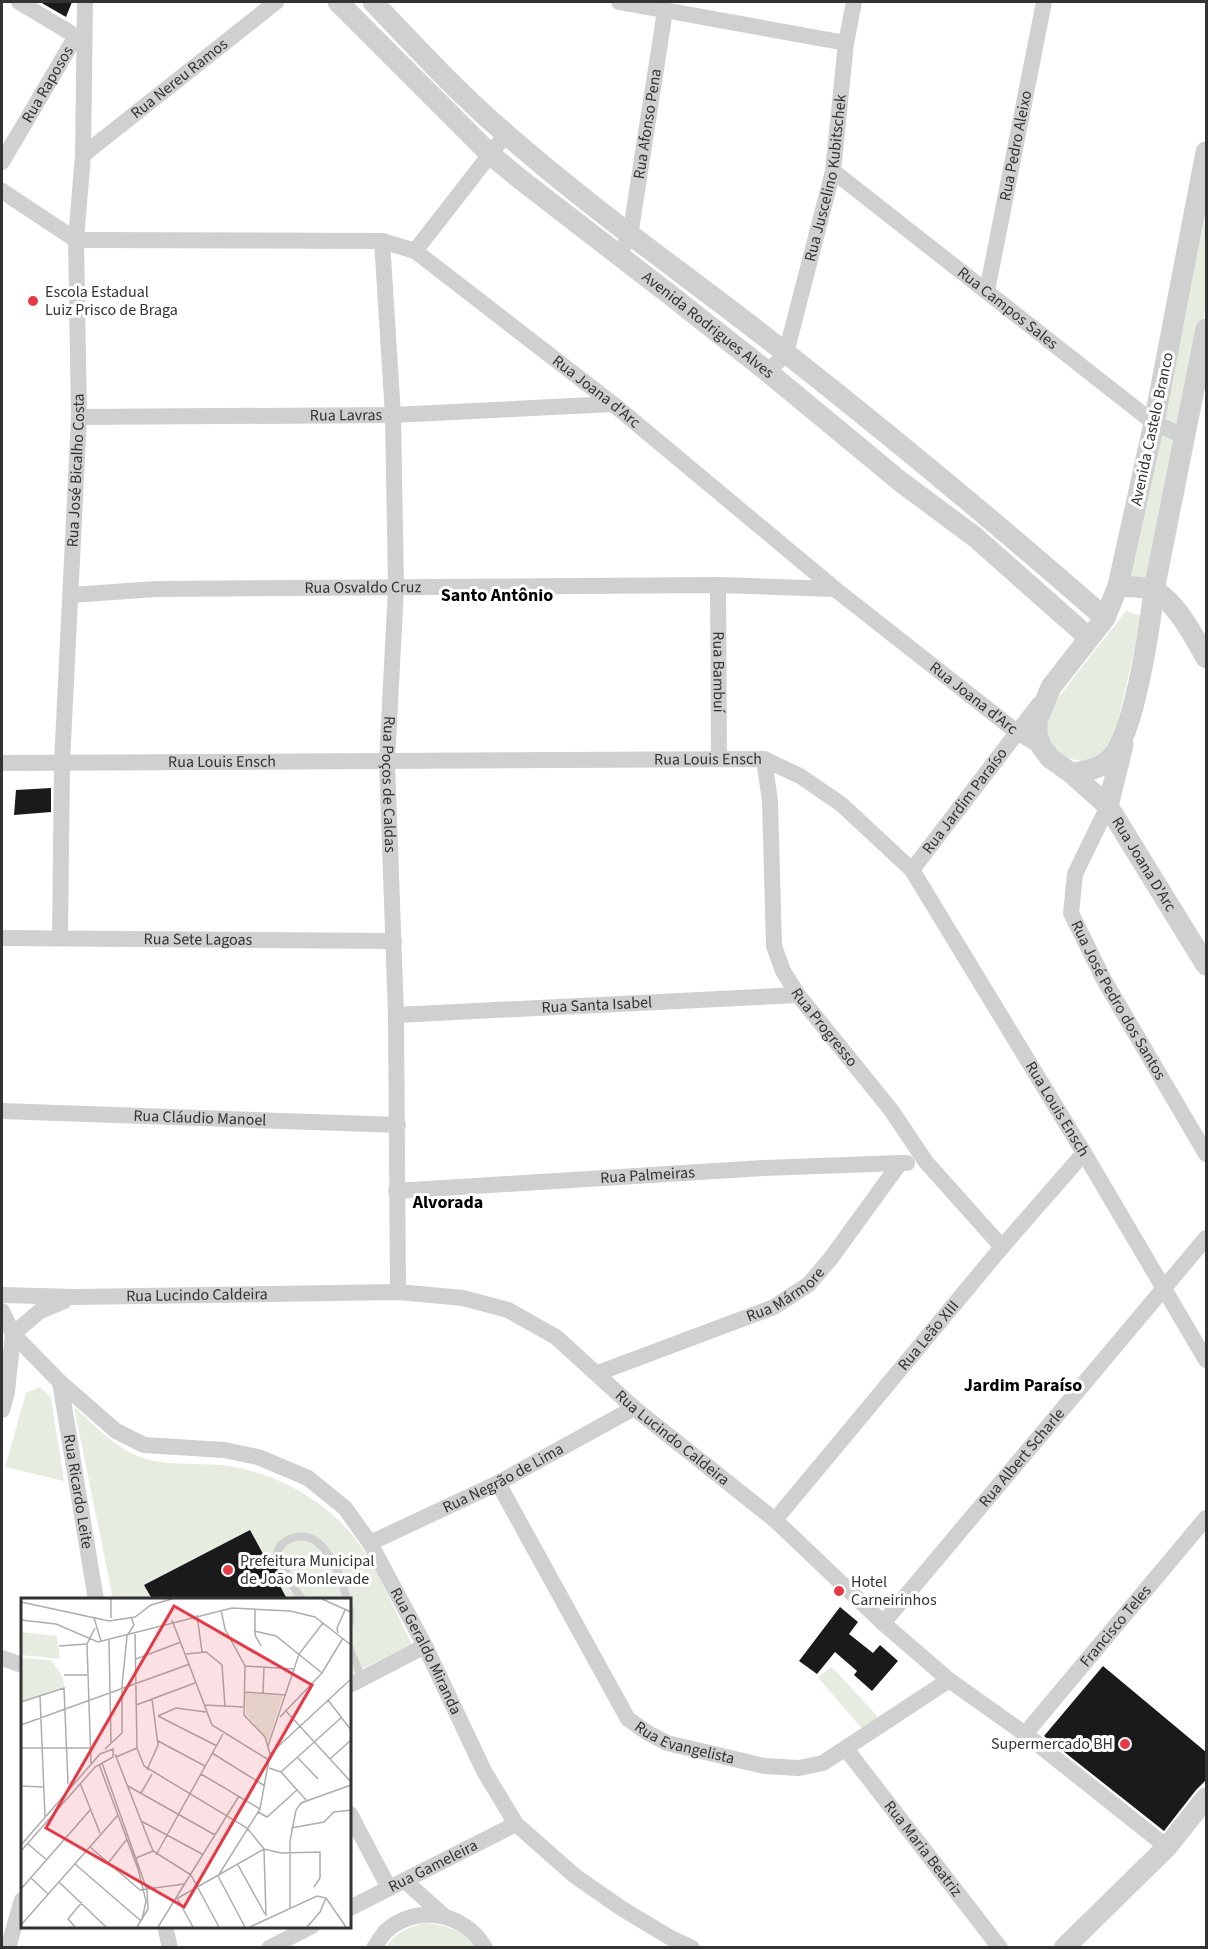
<svg xmlns="http://www.w3.org/2000/svg" width="1208" height="1949" font-family="'Source Sans 3',sans-serif">
  <rect width="100%" height="100%" fill="#fff"/>
  <g fill="#e6ecdf">
    <polygon points="1206,187 1206,304 1153,579 1129,577"/>
    <path d="M1126,611L1142,616L1113,744L1090,762C1054,759 1040,744 1050,708Z"/>
    <polygon points="40,1387 51,1398 64,1481 5,1467 26,1393"/>
    <path d="M74,1407C100,1430 124,1458 161,1462C183,1465 206,1463 229,1466C280,1474 336,1506 364,1551C383,1580 396,1614 412,1644L350,1675V1600L113,1599Z"/>
    <polygon points="832,1667 878,1717 863,1730 818,1677"/>
    <path d="M424,1923C443,1925 465,1929 475,1948H385C395,1933 407,1928 424,1923Z"/>
  </g>
  <g fill="#1a1a1a">
    <polygon points="40,2 72,2 66,17"/>
    <polygon points="51,788 51,812 14,815 16,790"/>
    <polygon points="250,1530 267,1561 272,1558 283,1581 279,1584 287,1599 152,1599 144,1585"/>
    <polygon points="840,1607 858,1622 849,1634 873,1653 880,1645 898,1661 872,1691 854,1675 857,1671 835,1652 817,1674 799,1661"/>
    <polygon points="1103,1666 1206,1752 1206,1780 1196,1790 1164,1831 1044,1736"/>
  </g>
  <g fill="none" stroke-linecap="round" stroke-linejoin="round">
    <g stroke="#d0d0d0" stroke-width="8">
      <path d="M303,1600L292,1585L277,1553C280,1544 284,1541 293,1538C324,1527 342,1578 347,1600"/>
      <polyline points="350,1610 350,1622"/>
      <polyline points="350,1649 362,1679"/>
    </g>
    <g stroke="#d0d0d0" stroke-width="16">
      <polyline points="19,2 84,41"/>
      <polyline points="619,2 846,43"/>
      <path id="s1" d="M83,155L276,2"/>
      <path id="s2" d="M2,162L76,36"/>
      <path id="s3" d="M833,171L1154,423L1186,437"/>
      <polyline points="2,191 76,240"/>
      <path id="s4" d="M76,240L382,241L415,251L613,404L835,589L1018,733L1041,746"/>
      <path id="s5" d="M382,241L393,415L396,588L387,762L396,1015L398,1292"/>
      <polyline points="415,251 506,134"/>
      <path id="s6" d="M618,255L630,236L665,11"/>
      <path id="s7" d="M987,291L1044,2"/>
      <path id="s8" d="M768,372L786,353L833,171L846,43L854,2"/>
      <path id="s9" d="M79,417L393,415L613,404"/>
      <path id="s10" d="M718,585L719,758"/>
      <path id="s11" d="M71,595L156,589L718,585L835,589"/>
      <path id="s12" d="M764,759L770,801L774,946L783,971L798,995L891,1110L926,1162L1002,1247"/>
      <path id="s13" d="M2,763L764,759L800,776L841,804L912,870L1084,1153L1206,1360"/>
      <path id="s14" d="M1108,806L1075,874L1071,913L1104,980L1206,1154"/>
      <path id="s15" d="M912,870L1039,704"/>
      <path id="s16" d="M2,938L394,941"/>
      <path id="s17" d="M60,938L62,763L79,417L76,240L83,155L85,2"/>
      <path id="s18" d="M396,1015L798,995"/>
      <path id="s19" d="M2,1111L398,1125"/>
      <path id="s20" d="M396,1191L763,1168L900,1163"/>
      <path id="s21" d="M2,1295L76,1297L398,1292L463,1298L508,1310L556,1337L634,1408L775,1520L883,1623L949,1680L1025,1734L1167,1847"/>
      <path id="s22" d="M2,1311L13,1334L60,1382L116,1431L144,1445L224,1450L258,1457L308,1478L345,1508L370,1543L425,1646L484,1771L516,1824L575,1876L621,1908L669,1937L692,1948"/>
      <polyline points="13,1334 40,1311 64,1301"/>
      <path id="s23" d="M598,1373L774,1307L809,1284L831,1258L900,1163H907"/>
      <path id="s24" d="M60,1382L96,1600"/>
      <polyline points="2,1410 7,1392 13,1334"/>
      <path id="s25" d="M498,1483L628,1719L648,1733L667,1743L764,1766L799,1768L823,1763L949,1680"/>
      <path id="s26" d="M775,1520L1002,1247L1084,1153"/>
      <path id="s27" d="M370,1543L498,1483L634,1408"/>
      <path id="s28" d="M883,1623L1206,1238"/>
      <polyline points="2,1658 22,1665"/>
      <polyline points="350,1685 425,1646"/>
      <path id="s29" d="M1025,1734L1206,1518"/>
      <path id="s30" d="M846,1749L1000,1948"/>
      <polyline points="350,1814 389,1888"/>
      <polyline points="405,1881 444,1916"/>
      <path id="s31" d="M350,1908L516,1824"/>
      <polyline points="165,1926 170,1948"/>
      <polyline points="8,1948 22,1900"/>
      <polyline points="269,1948 312,1926"/>
      <path d="M374,1948C377,1943 381,1937 385,1932C415,1903 465,1912 485,1948"/>
    </g>
    <g stroke="#d0d0d0" stroke-width="21">
      <path id="s32" d="M338,2L491,155L520,179L669,294L768,372L901,482L975,537L1088,637"/>
      <path d="M373,2C416,47 458,93 506,134C595,212 693,280 786,353C895,439 1001,527 1105,618"/>
      <path d="M1206,152L1154,423L1118,586L1105,618L1051,687L1037,721V734L1041,746L1050,758L1071,773C1084,772 1100,769 1110,759C1134,737 1150,626 1154,590L1206,329"/>
      <path d="M1118,586C1129,587 1145,586 1155,591C1176,602 1195,638 1206,658"/>
      <path id="s33" d="M1071,773L1108,806L1206,965"/>
      <polyline points="1108,806 1123,745"/>
      <polyline points="1064,1948 1167,1847 1206,1798"/>
    </g>
  </g>
  <g fill="#e63946" stroke="#fff" stroke-width="2">
    <circle cx="33" cy="301" r="6"/>
    <circle cx="228" cy="1570" r="6"/>
    <circle cx="839" cy="1591" r="6"/>
    <circle cx="1125" cy="1744" r="6"/>
  </g>
  <g text-anchor="middle" dominant-baseline="central" stroke-width="6" stroke-linejoin="round" paint-order="stroke">
    <g font-size="16" fill="#333" stroke="#fff">
      <text stroke="none"><textPath href="#s1" startOffset="123">Rua Nereu Ramos</textPath></text>
      <text stroke="none"><textPath href="#s2" startOffset="90">Rua Raposos</textPath></text>
      <text stroke="none"><textPath href="#s6" startOffset="136">Rua Afonso Pena</textPath></text>
      <text stroke="none"><textPath href="#s7" startOffset="148">Rua Pedro Aleixo</textPath></text>
      <text stroke="none"><textPath href="#s8" startOffset="206">Rua Juscelino Kubitschek</textPath></text>
      <text stroke="none"><textPath href="#s3" startOffset="222">Rua Campos Sales</textPath></text>
      <text stroke="none"><textPath href="#s32" startOffset="492">Avenida Rodrigues Alves</textPath></text>
      <text stroke="none"><textPath href="#s4" startOffset="570">Rua Joana d'Arc</textPath></text>
      <text stroke="none"><textPath href="#s9" startOffset="267">Rua Lavras</textPath></text>
      <text transform="translate(1152 429) rotate(-78)">Avenida Castelo Branco</text>
      <text stroke="none"><textPath href="#s17" startOffset="468">Rua José Bicalho Costa</textPath></text>
      <text stroke="none"><textPath href="#s11" startOffset="292">Rua Osvaldo Cruz</textPath></text>
      <text stroke="none"><textPath href="#s10" startOffset="87">Rua Bambuí</textPath></text>
      <text stroke="none"><textPath href="#s4" startOffset="1056">Rua Joana d'Arc</textPath></text>
      <text stroke="none"><textPath href="#s13" startOffset="706">Rua Louis Ensch</textPath></text>
      <text stroke="none"><textPath href="#s13" startOffset="220">Rua Louis Ensch</textPath></text>
      <text stroke="none"><textPath href="#s5" startOffset="544">Rua Poços de Caldas</textPath></text>
      <text stroke="none"><textPath href="#s15" startOffset="87">Rua Jardim Paraíso</textPath></text>
      <text stroke="none"><textPath href="#s33" startOffset="118">Rua Joana D'Arc</textPath></text>
      <text stroke="none"><textPath href="#s16" startOffset="196">Rua Sete Lagoas</textPath></text>
      <text stroke="none"><textPath href="#s14" startOffset="214">Rua José Pedro dos Santos</textPath></text>
      <text stroke="none"><textPath href="#s18" startOffset="201">Rua Santa Isabel</textPath></text>
      <text stroke="none"><textPath href="#s12" startOffset="284">Rua Progresso</textPath></text>
      <text stroke="none"><textPath href="#s13" startOffset="1228">Rua Louis Ensch</textPath></text>
      <text stroke="none"><textPath href="#s19" startOffset="198">Rua Cláudio Manoel</textPath></text>
      <text stroke="none"><textPath href="#s20" startOffset="252">Rua Palmeiras</textPath></text>
      <text stroke="none"><textPath href="#s23" startOffset="204">Rua Mármore</textPath></text>
      <text stroke="none"><textPath href="#s21" startOffset="195">Rua Lucindo Caldeira</textPath></text>
      <text stroke="none"><textPath href="#s26" startOffset="240">Rua Leão XIII</textPath></text>
      <text stroke="none"><textPath href="#s21" startOffset="717">Rua Lucindo Caldeira</textPath></text>
      <text stroke="none"><textPath href="#s28" startOffset="216">Rua Albert Scharle</textPath></text>
      <text stroke="none"><textPath href="#s27" startOffset="148">Rua Negrão de Lima</textPath></text>
      <text stroke="none"><textPath href="#s24" startOffset="111">Rua Ricardo Leite</textPath></text>
      <text stroke="none"><textPath href="#s29" startOffset="141">Francisco Teles</textPath></text>
      <text stroke="none"><textPath href="#s22" startOffset="580">Rua Geraldo Miranda</textPath></text>
      <text stroke="none"><textPath href="#s25" startOffset="332">Rua Evangelista</textPath></text>
      <text stroke="none"><textPath href="#s30" startOffset="126">Rua Maria Beatriz</textPath></text>
      <text stroke="none"><textPath href="#s31" startOffset="93">Rua Gameleira</textPath></text>
    </g>
    <g font-size="16" fill="#333" stroke="#fff" text-anchor="start">
      <text x="45" y="292">Escola Estadual<tspan x="45" dy="18">Luiz Prisco de Braga</tspan></text>
      <text x="240" y="1561">Prefeitura Municipal<tspan x="240" dy="18">de João Monlevade</tspan></text>
      <text x="851" y="1582">Hotel<tspan x="851" dy="18">Carneirinhos</tspan></text>
      <text x="1113" y="1744" text-anchor="end">Supermercado BH</text>
    </g>
    <g font-size="18" font-weight="bold" fill="#000" stroke="#fff">
      <text x="497" y="595">Santo Antônio</text>
      <text x="448" y="1202">Alvorada</text>
      <text x="1023" y="1385">Jardim Paraíso</text>
    </g>
  </g>
  <g transform="translate(21 1598)">
    <rect width="330" height="330" fill="#fff"/>
    <path d="M0,34L36,38L39,61L0,57ZM0,60L30,62L42,79L43,89L0,104ZM224,95L262,98L247,144L225,116Z" fill="#e6ecdf"/>
    <path fill="none" stroke="#adadad" stroke-width="1.5" d="M301,1L330,14M0,4L88,23L114,19L130,7L151,1M234,11V37L240,48M176,17L181,54M73,20L80,43M90,20V1M0,22L35,26L77,44L211,10L269,13L294,19L330,47M151,22L191,127L248,162M233,33L255,38L301,75M317,35L316,30L324,12M114,36L116,150L123,168L226,230L243,251M88,42L90,146M38,48L66,46M165,56L185,54L201,67L204,108M115,61L160,44M224,68L273,71M43,77H66M223,94L265,97M242,95L243,69M19,98L24,219M307,102L330,132M0,104L43,90L47,186M115,107L174,85M183,107L222,109M264,112L330,184M137,118L196,148M137,118L155,110L185,114M259,119L301,75L322,40M0,127L169,66M137,143L184,168M247,148L278,56L302,25M0,150H69M84,151L101,135V88L106,38L113,27L110,19M191,155L244,188M94,156L132,253L170,277M249,156L330,81M95,159L116,150M277,160L297,181M309,161L330,142M70,165L66,46L74,30M81,165L126,292L127,311L116,329M78,166L117,271L125,303L121,322M248,170L260,174L286,203M126,172L137,147L131,101M260,174L321,119M180,176L239,211M59,185L79,235M0,188L22,189M107,188L194,237M120,195L131,176M237,214L246,219L276,192M120,223L181,256M270,230L303,224L313,214L330,212M7,246L26,262M0,247L79,156L92,151V159L74,169L0,253M69,249L119,292L163,286M243,252L245,318M135,257L202,136M115,260L132,253M88,264L106,241M54,266L120,323M217,267L244,316M170,277L198,329M197,278L239,211L249,156L244,139L223,117L224,68L204,31L200,12M197,278L224,329M10,280L27,296M38,284L85,329M0,291L70,211M156,300L172,329M157,300L243,251L260,255L299,254V280L293,289M305,300L325,329M269,310V243L275,212L280,205L330,187M0,327L97,217M54,329L47,321L61,304M137,329L218,198M229,329L296,298L305,300M286,329L299,314L305,300"/>
    <path fill="#e63946" fill-opacity="0.15" stroke="#e63946" stroke-width="3" d="M153,8L291,87L163,309L25,230Z"/>
    <rect width="330" height="330" fill="none" stroke="#333" stroke-width="3"/>
  </g>
  <rect width="1208" height="1949" fill="none" stroke="#333333" stroke-width="6"/>
</svg>
